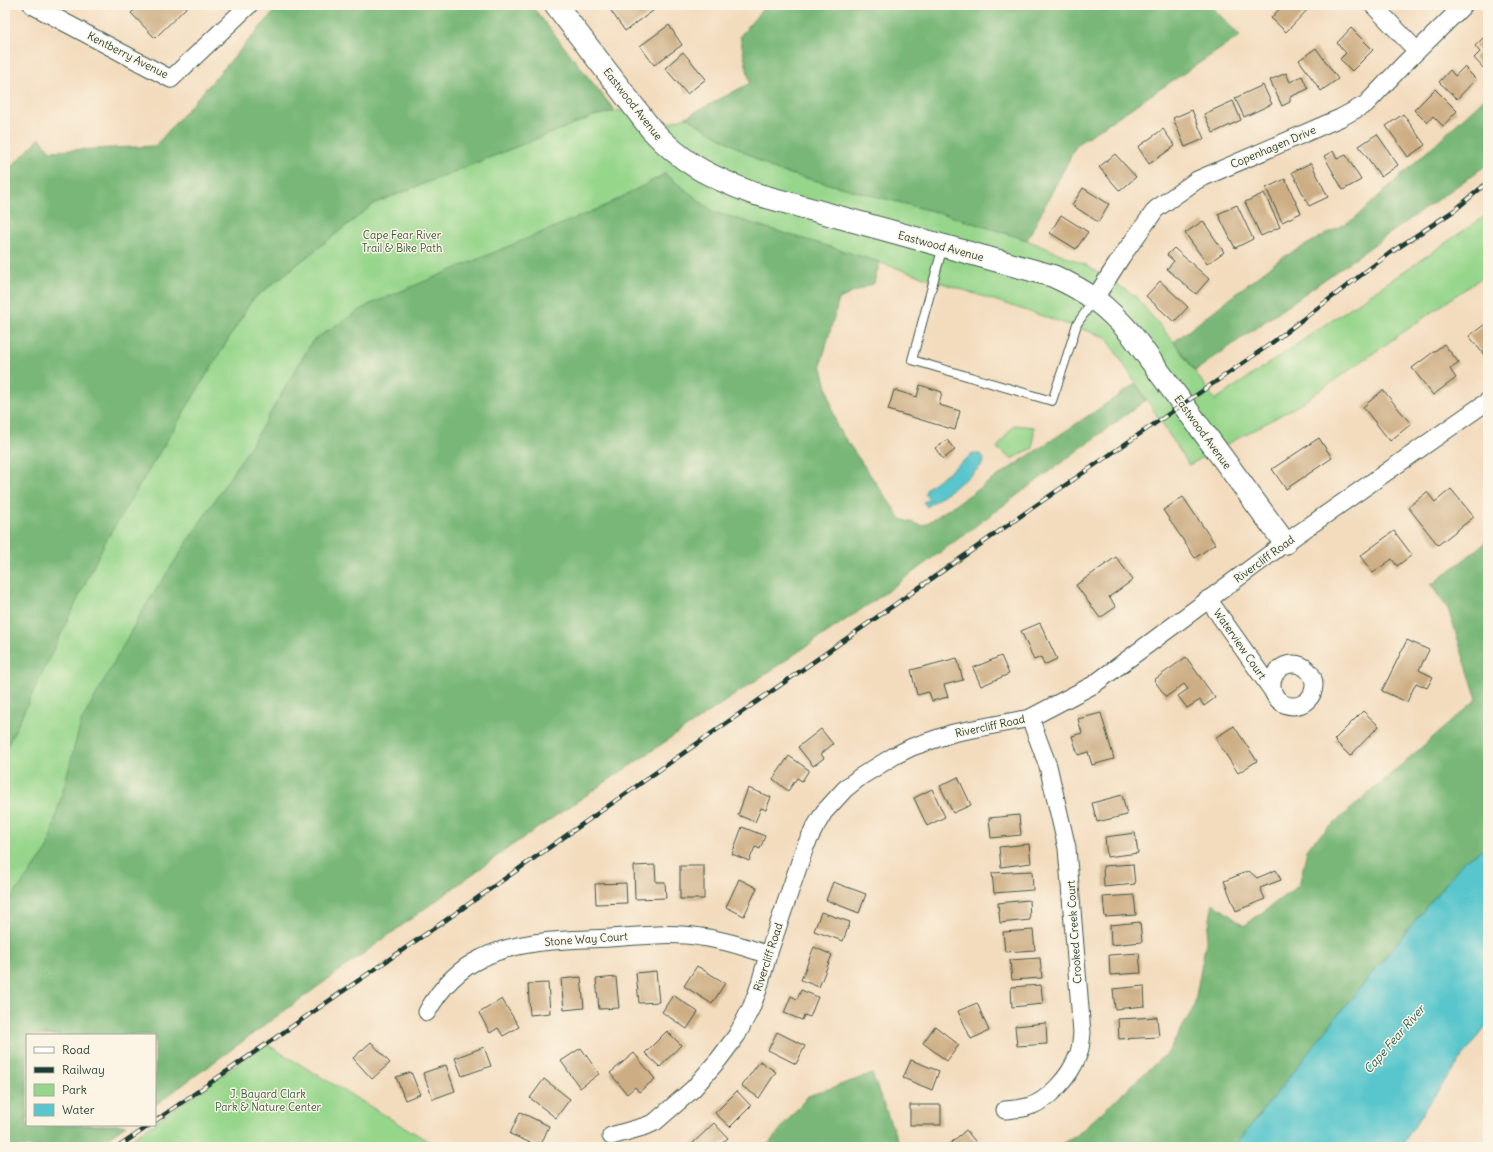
<svg xmlns="http://www.w3.org/2000/svg" width="1493" height="1152" font-family="Delius,sans-serif">
  <rect width="100%" height="100%" fill="#fcf5e5"/>
  <filter id="ink" filterUnits="userSpaceOnUse"><feTurbulence type="fractalNoise" baseFrequency=".025" numOctaves="2"/><feDisplacementMap in="SourceGraphic" scale="8" xChannelSelector="R" yChannelSelector="G"/><feConvolveMatrix kernelMatrix="1 2 1 2 8 2 1 2 1" color-interpolation-filters="sRGB"/></filter>
  <filter id="wash" filterUnits="userSpaceOnUse"><feTurbulence type="fractalNoise" baseFrequency=".012" numOctaves="4" result="noise"/><feDisplacementMap in="SourceGraphic" scale="16" xChannelSelector="R" yChannelSelector="G"/><feGaussianBlur stdDeviation="0.9" result="paint"/><feColorMatrix in="noise" values="0 0 0 0 0 0 0 0 0 0 0 0 0 0 0 0 0 1.4 0 .05"/><feComposite in="paint" operator="in"/></filter>
  <g filter="url(#wash)">
    <rect width="100%" height="100%" fill="#f3dcbe"/>
    <g fill="#96d68b" stroke="#5a8a60">
      <polygon points="644,105 666,124 686,117 775,170 944,214 1027,240 1086,265 1134,295 1174,342 1215,400 1488,214 1488,273 1299,405 1189,465 1106,337 866,258 714,212 665,174 605,206 313,340 290,380 155,1035 27,1035 5,1077 5,320 227,341 252,300 375,203 594,116"/>
      <polygon points="1014,425 1034,427 1033,448 1011,459 997,448"/>
      <polygon points="266,1044 438,1147 119,1147 151,1125 155,1125 155,1122"/>
    </g>
    <g fill="#78b777" stroke="#4c7a56">
      <polygon points="280,5 531,5 615,111 594,116 375,203 252,300 104,544 5,751 5,173 40,138 50,151 155,146"/>
      <polygon points="766,5 1210,5 1240,36 1077,144 1027,240 944,214 775,170 686,117 750,83 740,36"/>
      <polygon points="1488,95 1488,164 1195,371 1174,342 1280,259 1354,219"/>
      <polygon points="665,174 714,212 880,262 874,283 839,299 821,364 837,427 901,519 923,526 1136,384 1146,400 878,598 511,846 155,1105 155,1035 27,1035 27,1125 126,1125 94,1147 5,1147 5,906 47,850 81,722 144,608 255,439 313,340 368,305 605,206"/>
      <polygon points="1488,541 1488,846 1464,861 1338,1015 1234,1147 1057,1147 1076,1136 1169,1051 1194,1007 1213,903 1244,926 1299,885 1308,846 1477,699 1448,609 1431,585"/>
      <polygon points="872,1074 900,1147 766,1147 808,1096"/>
    </g>
    <g fill="#58c6cc" stroke="#3c8280">
      <polygon points="974,453 982,455 984,460 983,464 971,475 927,507 923,502 929,500 925,494 927,488"/>
      <polygon points="1488,846 1488,1023 1426,1107 1401,1147 1234,1147 1338,1015 1464,861"/>
    </g>
    <g id="blocks">
      <g fill="#cdae84">
        <polygon points="140,5 189,5 155,38 131,13"/>
        <polygon points="620,5 649,5 653,11 625,31 611,11"/>
        <polygon points="1283,5 1312,5 1286,32 1271,18"/>
        <polygon points="669,25 682,45 654,65 640,46"/>
        <polygon points="1351,28 1373,50 1352,71 1340,59 1346,53 1337,43"/>
        <polygon points="1483,38 1488,43 1488,73 1474,58 1480,52 1475,46"/>
        <polygon points="1316,48 1338,79 1321,91 1299,60"/>
        <polygon points="683,52 706,79 687,94 665,68"/>
        <polygon points="1464,67 1476,79 1457,99 1439,82 1450,70 1455,76"/>
        <polygon points="1286,73 1290,82 1302,76 1308,89 1290,97 1290,102 1282,106 1270,80"/>
        <polygon points="1263,85 1272,104 1244,117 1235,98"/>
        <polygon points="1435,89 1457,111 1443,126 1433,116 1427,123 1414,110"/>
        <polygon points="1233,101 1241,120 1213,133 1204,114"/>
        <polygon points="1192,110 1204,139 1185,147 1173,118"/>
        <polygon points="1403,114 1425,145 1408,157 1386,126"/>
        <polygon points="1163,129 1175,146 1149,164 1138,147"/>
        <polygon points="1377,134 1398,165 1381,177 1359,146"/>
        <polygon points="1333,151 1337,159 1346,155 1361,180 1343,190 1324,156"/>
        <polygon points="1115,154 1136,177 1120,191 1099,167"/>
        <polygon points="1311,163 1328,197 1309,206 1292,172"/>
        <polygon points="1285,179 1301,213 1282,222 1266,188"/>
        <polygon points="1083,188 1109,204 1098,222 1072,205"/>
        <polygon points="1264,193 1280,227 1261,236 1245,202"/>
        <polygon points="1237,205 1253,239 1235,248 1218,214"/>
        <polygon points="1061,215 1088,232 1076,249 1050,233"/>
        <polygon points="1203,221 1224,252 1207,264 1185,233"/>
        <polygon points="1174,248 1209,279 1196,294 1167,269 1174,261 1167,255"/>
        <polygon points="1160,281 1188,307 1174,322 1146,296"/>
        <polygon points="1488,322 1488,360 1469,336"/>
        <polygon points="1444,344 1459,363 1450,369 1456,378 1433,395 1412,368"/>
        <polygon points="920,385 942,392 939,405 960,411 955,430 888,410 894,390 917,397"/>
        <polygon points="1383,390 1411,424 1390,441 1363,407"/>
        <polygon points="1319,438 1332,458 1286,489 1272,469"/>
        <polygon points="947,440 955,450 943,459 935,448"/>
        <polygon points="1451,489 1474,517 1438,545 1408,507 1427,492 1435,502"/>
        <polygon points="1183,497 1215,544 1195,558 1163,510"/>
        <polygon points="1394,531 1412,555 1397,566 1392,559 1373,573 1360,556"/>
        <polygon points="1116,557 1133,580 1109,597 1116,607 1100,618 1076,585"/>
        <polygon points="1040,623 1057,659 1044,665 1041,657 1034,660 1021,631"/>
        <polygon points="1407,640 1429,650 1419,670 1433,677 1427,688 1416,683 1407,702 1382,691"/>
        <polygon points="1001,656 1009,674 981,686 973,668"/>
        <polygon points="1186,657 1215,698 1204,706 1200,700 1187,708 1178,696 1188,689 1184,684 1166,697 1154,680"/>
        <polygon points="957,658 963,680 944,685 948,697 932,701 929,692 917,695 911,670"/>
        <polygon points="1363,711 1379,726 1350,756 1334,740"/>
        <polygon points="1101,713 1114,759 1092,765 1088,752 1078,755 1072,736 1082,733 1078,719"/>
        <polygon points="1234,726 1257,761 1238,773 1215,738"/>
        <polygon points="821,729 833,744 821,754 824,758 813,766 798,747"/>
        <polygon points="789,756 809,770 802,781 797,778 788,791 773,779"/>
        <polygon points="958,777 971,805 953,813 940,786"/>
        <polygon points="748,788 771,797 766,810 761,808 755,822 738,815"/>
        <polygon points="932,789 945,817 927,826 914,798"/>
        <polygon points="1122,795 1127,815 1097,822 1092,803"/>
        <polygon points="1019,815 1021,835 991,838 989,818"/>
        <polygon points="742,827 765,836 760,849 755,847 749,861 732,854"/>
        <polygon points="1135,833 1138,853 1107,857 1105,837"/>
        <polygon points="1029,844 1031,863 1001,867 999,847"/>
        <polygon points="1133,864 1135,884 1104,887 1103,866"/>
        <polygon points="655,865 656,882 665,882 666,898 635,899 634,866"/>
        <rect x="680" y="866" width="24" height="33"/>
        <polygon points="1276,870 1281,880 1260,888 1265,899 1236,911 1224,881 1249,871 1257,878"/>
        <polygon points="1032,871 1033,890 994,893 992,873"/>
        <polygon points="739,879 757,888 744,916 726,907"/>
        <polygon points="833,882 866,894 859,913 826,900"/>
        <polygon points="626,883 627,903 596,904 595,884"/>
        <polygon points="1134,895 1136,915 1105,917 1103,897"/>
        <polygon points="1029,900 1030,920 1000,923 998,903"/>
        <polygon points="821,912 850,922 843,941 814,931"/>
        <polygon points="1140,922 1142,942 1111,945 1110,925"/>
        <polygon points="1033,930 1035,950 1005,952 1003,932"/>
        <polygon points="814,947 832,955 819,987 801,980"/>
        <polygon points="1139,953 1141,973 1110,975 1109,955"/>
        <polygon points="1040,958 1042,978 1012,980 1010,960"/>
        <polygon points="697,966 725,983 712,1004 684,986"/>
        <polygon points="656,971 659,1002 639,1003 636,973"/>
        <polygon points="581,977 584,1008 564,1010 561,979"/>
        <polygon points="616,977 619,1008 599,1009 596,979"/>
        <polygon points="548,983 550,1013 530,1015 528,984"/>
        <polygon points="1041,985 1043,1004 1012,1007 1011,987"/>
        <polygon points="1144,986 1145,1006 1115,1009 1113,989"/>
        <polygon points="801,990 818,997 810,1017 804,1015 802,1020 784,1013 791,996 797,999"/>
        <polygon points="673,995 698,1012 687,1029 662,1012"/>
        <polygon points="502,999 519,1027 503,1036 498,1028 490,1033 479,1013"/>
        <polygon points="977,1003 989,1031 971,1039 958,1011"/>
        <polygon points="1157,1017 1159,1037 1119,1039 1118,1019"/>
        <polygon points="1046,1023 1047,1044 1017,1046 1015,1026"/>
        <polygon points="935,1026 959,1045 947,1061 923,1043"/>
        <polygon points="667,1031 681,1045 660,1067 645,1053"/>
        <polygon points="777,1032 805,1046 796,1064 768,1050"/>
        <polygon points="371,1042 390,1063 372,1079 353,1058"/>
        <polygon points="484,1047 491,1066 462,1076 455,1058"/>
        <polygon points="581,1048 599,1074 580,1088 561,1061"/>
        <polygon points="634,1053 655,1079 639,1092 635,1087 627,1094 610,1073"/>
        <polygon points="911,1060 939,1071 932,1090 903,1078"/>
        <polygon points="760,1061 776,1072 759,1098 742,1086"/>
        <polygon points="446,1065 455,1091 433,1099 423,1073"/>
        <polygon points="411,1072 420,1094 405,1100 396,1077"/>
        <polygon points="544,1079 570,1099 556,1118 530,1098"/>
        <polygon points="737,1091 751,1106 730,1127 715,1113"/>
        <rect x="910" y="1105" width="31" height="20"/>
        <polygon points="520,1112 549,1126 540,1147 510,1134"/>
        <polygon points="714,1123 728,1138 718,1147 695,1147 692,1144"/>
        <polygon points="966,1130 979,1146 978,1147 946,1147"/>
      </g>
    </g>
  </g>
  <g filter="url(#ink)">
    <use href="#blocks" fill-opacity="0" stroke="#3f5549" stroke-width="1"/>
    <g fill="none" stroke-linecap="round" stroke-linejoin="round">
      <defs>
        <polyline id="lane" points="943,246 912,360 1052,401 1066,359 1077,324 1093,301"/>
        <g id="street">
          <polyline points="32,5 171,79 249,5"/>
          <polyline points="1373,5 1417,51"/>
          <polyline points="1095,298 1122,256 1156,209 1197,180 1340,118 1366,104 1403,65 1464,5"/>
          <polyline points="1208,599 1272,690"/>
          <circle cx="1293" cy="685" r="21"/>
          <path d="M427,1012C440,989 458,969 482,958C521,939 568,940 610,938C640,936 671,932 701,937C724,940 746,947 768,955"/>
          <path d="M1005,1110C1012,1109 1020,1109 1027,1107C1048,1102 1071,1075 1078,1055C1081,1049 1081,1040 1082,1033L1067,848L1048,766L1030,718"/>
          <polyline points="611,1136 646,1126 655,1122 670,1109 693,1089 719,1059 737,1035 751,1008 758,990 768,955 805,847 814,829 824,812 845,789 860,777 894,756 912,747 953,733 1030,718 1093,685 1285,543 1488,401"/>
        </g>
        <path id="secondary" d="M556,5L651,129C683,164 709,176 752,193L1053,276C1089,292 1106,306 1132,335L1285,543"/>
      </defs>
      <use href="#lane" stroke="#3f5549" stroke-width="10"/>
      <use href="#street" stroke="#3f5549" stroke-width="19"/>
      <use href="#secondary" stroke="#3f5549" stroke-width="24"/>
      <use href="#lane" stroke="#fff" stroke-width="8"/>
      <use href="#street" stroke="#fff" stroke-width="17"/>
      <use href="#secondary" stroke="#fff" stroke-width="22"/>
      <defs>
        <g id="rail">
          <polyline points="155,1121 446,920 1035,506 1269,345 1390,253 1455,210 1488,182"/>
          <polyline points="118,1147 150,1125"/>
        </g>
      </defs>
      <use href="#rail" stroke="#1f3d34" stroke-width="4.5"/>
      <use href="#rail" stroke="#fcf5e5" stroke-width="3" stroke-dasharray="9" stroke-linecap="butt"/>
    </g>
  </g>
  <g text-anchor="middle" dominant-baseline="central" stroke-width="3" stroke-linejoin="round" paint-order="stroke">
    <g font-size="11" fill="#1f3d34" stroke="#fcf5e5">
      <text transform="translate(128 55) rotate(27)">Kentberry Avenue</text>
      <text transform="translate(633 104) rotate(52)">Eastwood Avenue</text>
      <text transform="translate(1273 147) rotate(-23)">Copenhagen Drive</text>
      <text transform="translate(941 246) rotate(15)">Eastwood Avenue</text>
      <text transform="translate(1203 432) rotate(54)">Eastwood Avenue</text>
      <text transform="translate(1264 559) rotate(-36)">Rivercliff Road</text>
      <text transform="translate(1240 644) rotate(55)">Waterview Court</text>
      <text transform="translate(990 726) rotate(-12)">Rivercliff Road</text>
      <text transform="translate(1074 932) rotate(-94)">Crooked Creek Court</text>
      <text transform="translate(586 939) rotate(-4)">Stone Way Court</text>
      <text transform="translate(768 957) rotate(-72)">Rivercliff Road</text>
    </g>
    <g font-size="11" fill="#375c45" stroke="#fcf5e5">
      <text x="402" y="235">Cape Fear River<tspan x="402" dy="13">Trail &amp; Bike Path</tspan></text>
      <text x="268" y="1094">J. Bayard Clark<tspan x="268" dy="13">Park &amp; Nature Center</tspan></text>
    </g>
    <g font-size="12" font-style="italic" fill="#2d5f5a" stroke="#fcf5e5">
      <text transform="translate(1394 1039) rotate(-49)">Cape Fear River</text>
    </g>
  </g>
  <rect width="1493" height="1152" fill="none" stroke="#fcf5e5" stroke-width="20"/>
  <rect x="26" y="1034" width="130" height="92" fill="#fcf5e5" stroke="#a4ab9e"/>
  <rect x="34" y="1047" width="20" height="6" fill="#ffffff" stroke="#a4ab9e"/>
  <text x="62" y="1054" font-size="12" fill="#1f3d34">Road</text>
  <rect x="34" y="1067" width="20" height="6" fill="#1f3d34" stroke="#a4ab9e"/>
  <text x="62" y="1074" font-size="12" fill="#1f3d34">Railway</text>
  <rect x="34" y="1084" width="20" height="12" fill="#96d68b" stroke="#a4ab9e"/>
  <text x="62" y="1094" font-size="12" fill="#1f3d34">Park</text>
  <rect x="34" y="1104" width="20" height="12" fill="#58c6cc" stroke="#a4ab9e"/>
  <text x="62" y="1114" font-size="12" fill="#1f3d34">Water</text>
</svg>
